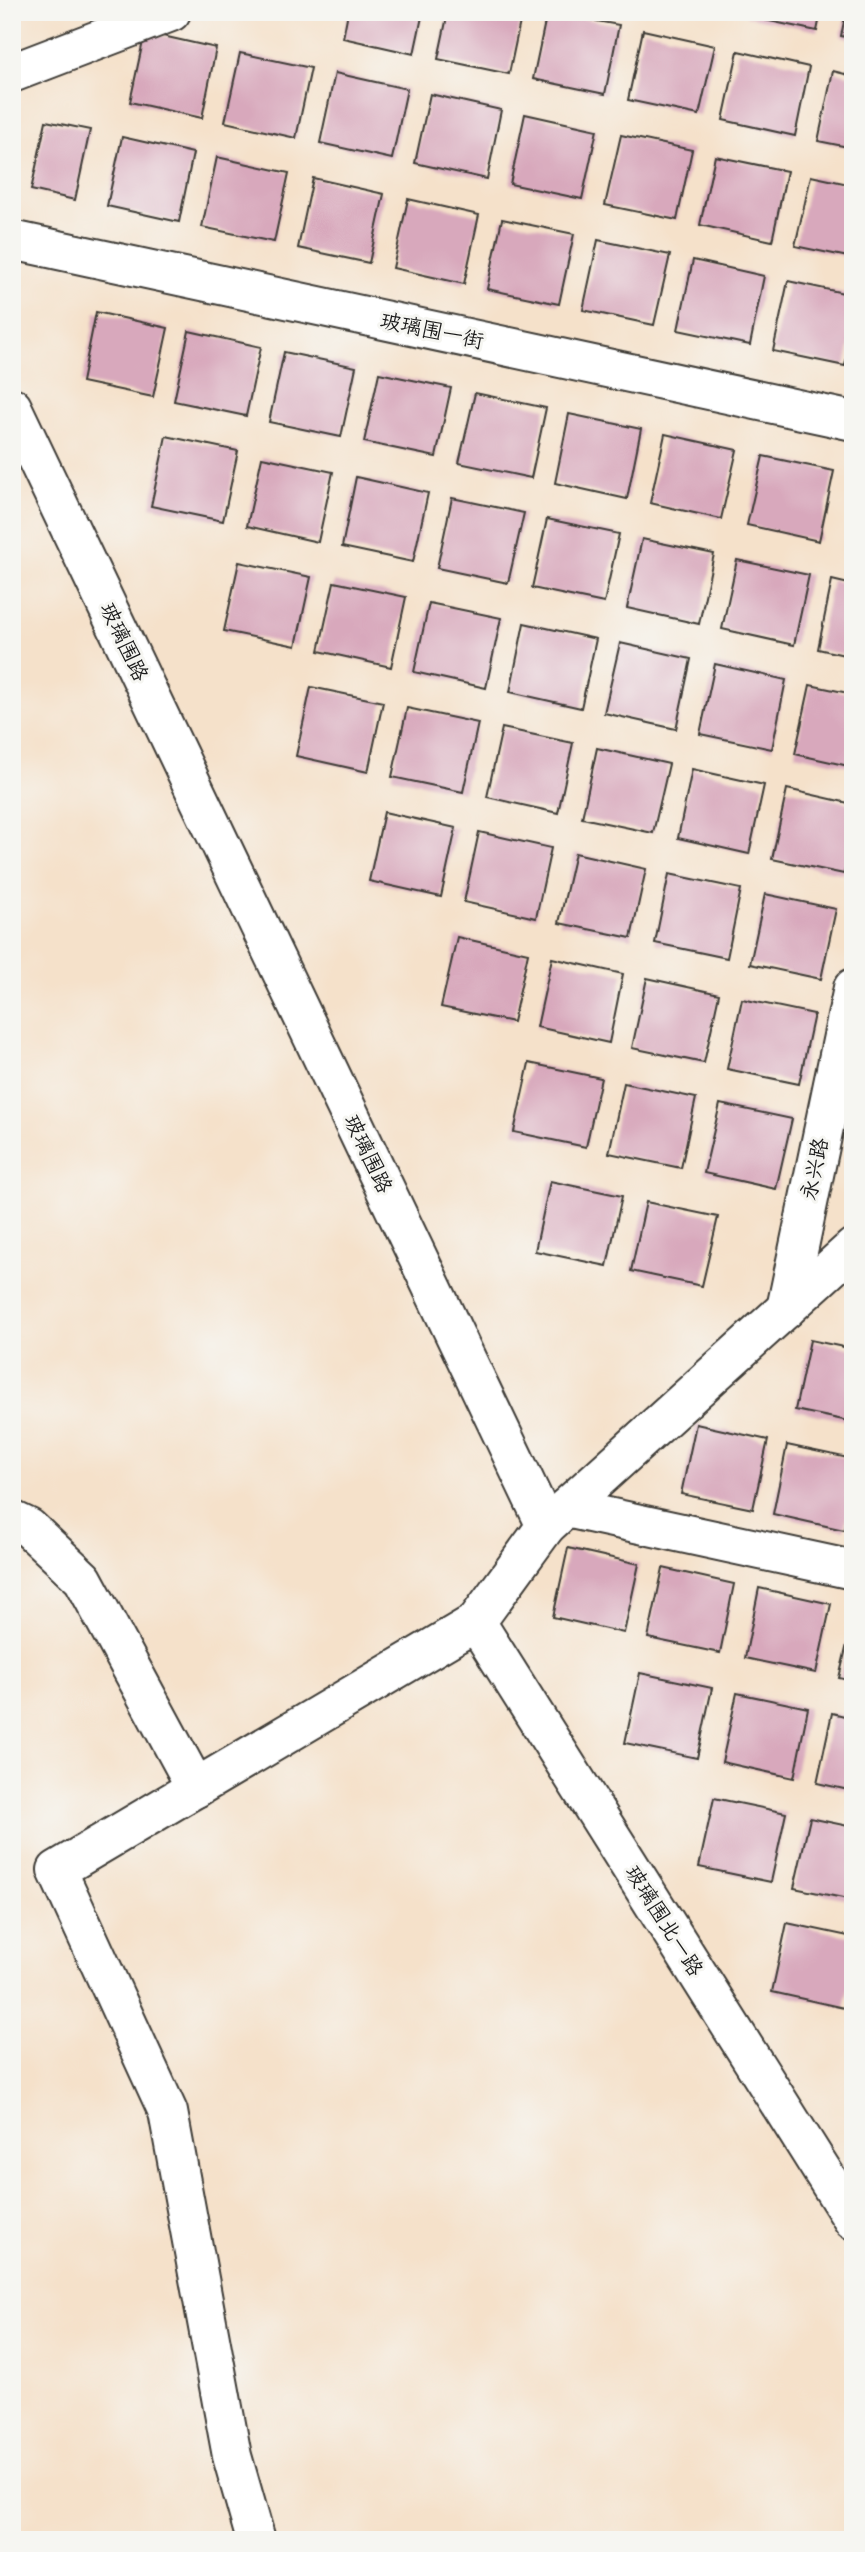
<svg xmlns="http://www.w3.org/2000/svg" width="865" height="2552" font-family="Pangolin,'LXGW WenKai TC',sans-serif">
  <rect width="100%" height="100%" fill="#f6f6f2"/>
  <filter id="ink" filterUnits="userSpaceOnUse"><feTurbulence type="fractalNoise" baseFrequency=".0143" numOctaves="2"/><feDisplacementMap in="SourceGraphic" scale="14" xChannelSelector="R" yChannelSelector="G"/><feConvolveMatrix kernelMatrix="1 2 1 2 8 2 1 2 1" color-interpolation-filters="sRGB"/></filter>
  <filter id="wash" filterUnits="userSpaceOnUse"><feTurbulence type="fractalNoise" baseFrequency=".00686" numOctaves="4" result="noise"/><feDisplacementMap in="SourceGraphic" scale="28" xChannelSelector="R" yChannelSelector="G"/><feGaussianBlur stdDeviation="1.57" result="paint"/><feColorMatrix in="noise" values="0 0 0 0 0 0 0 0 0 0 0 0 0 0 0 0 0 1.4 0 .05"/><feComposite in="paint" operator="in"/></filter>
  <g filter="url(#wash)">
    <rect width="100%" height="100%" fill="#f5e1ca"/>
    <g id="blocks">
      <g fill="#d8a8bc">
        <polygon points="348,12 423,12 414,54 343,38"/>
        <polygon points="448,12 522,12 509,74 438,59"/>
        <polygon points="547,12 619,25 605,94 533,79"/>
        <polygon points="746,12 821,12 817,31 746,16"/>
        <polygon points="846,12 853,12 853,39 841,36"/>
        <polygon points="643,30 715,46 699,115 628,100"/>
        <polygon points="145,32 216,48 202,118 130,102"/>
        <polygon points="738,51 809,67 795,136 723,120"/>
        <polygon points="240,53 311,68 296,138 225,122"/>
        <polygon points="833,71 853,76 853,148 818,141"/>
        <polygon points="335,73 407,89 392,159 320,143"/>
        <polygon points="430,94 501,110 487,179 415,163"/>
        <polygon points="525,114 597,130 582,199 510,184"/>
        <polygon points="46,121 90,130 75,200 31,190"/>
        <polygon points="621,135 692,150 677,220 605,205"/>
        <polygon points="122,137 193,153 179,222 107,206"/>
        <polygon points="715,156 787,171 772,241 700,225"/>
        <polygon points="217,157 289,173 274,242 202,227"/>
        <polygon points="811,176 853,185 853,258 795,246"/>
        <polygon points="313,178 384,194 369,263 298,248"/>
        <polygon points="408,199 479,215 464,284 393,268"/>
        <polygon points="502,219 574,234 559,304 487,289"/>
        <polygon points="598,240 670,255 654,325 583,310"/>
        <polygon points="693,260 764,276 750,345 678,330"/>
        <polygon points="788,281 853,295 853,329 845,366 773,351"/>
        <polygon points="96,312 168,328 153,397 82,382"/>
        <polygon points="189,331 261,347 246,416 174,401"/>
        <polygon points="284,352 356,367 341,437 269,422"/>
        <polygon points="379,373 451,388 436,457 364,442"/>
        <polygon points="475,393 546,408 531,478 459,463"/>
        <polygon points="569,414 641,429 627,499 555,483"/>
        <polygon points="665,434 737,450 721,519 650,503"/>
        <polygon points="166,436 238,451 223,521 151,506"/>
        <polygon points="763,456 834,471 819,541 747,525"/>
        <polygon points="262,457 333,472 318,542 247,526"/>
        <polygon points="356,477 428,493 413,562 342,547"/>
        <polygon points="452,498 524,513 508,583 437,568"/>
        <polygon points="547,519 619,534 604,603 532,588"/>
        <polygon points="642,539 714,554 699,624 627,608"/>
        <polygon points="737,560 809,575 794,645 722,629"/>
        <polygon points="239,562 311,577 296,646 224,631"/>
        <polygon points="832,580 853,585 853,657 818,649"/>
        <polygon points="334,582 406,597 391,667 319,651"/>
        <polygon points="429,603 501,618 486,688 414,672"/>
        <polygon points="524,623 596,639 581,708 510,692"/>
        <polygon points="620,643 691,659 676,729 604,713"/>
        <polygon points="715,664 786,680 772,749 700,734"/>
        <polygon points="810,685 853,694 853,767 795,754"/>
        <polygon points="311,687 383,702 368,772 296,756"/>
        <polygon points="407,708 478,723 463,792 392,777"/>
        <polygon points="502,728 573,743 558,813 487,797"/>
        <polygon points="597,748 669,764 653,833 582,818"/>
        <polygon points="692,769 764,785 749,854 678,838"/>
        <polygon points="787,789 853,804 853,834 844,874 772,859"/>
        <polygon points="384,812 456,828 441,897 369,881"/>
        <polygon points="479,832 551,848 536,918 464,902"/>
        <polygon points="575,853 646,869 631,938 559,923"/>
        <polygon points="669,874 741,889 727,958 655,943"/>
        <polygon points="765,894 836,909 821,979 750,964"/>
        <polygon points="457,937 528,953 513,1022 441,1007"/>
        <polygon points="552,958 623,974 609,1043 537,1027"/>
        <polygon points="647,978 719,994 704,1063 632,1048"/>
        <polygon points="742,999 814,1014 799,1084 727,1069"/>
        <polygon points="529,1063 601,1078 586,1147 514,1132"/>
        <polygon points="624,1083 696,1098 681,1168 609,1153"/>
        <polygon points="720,1104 792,1119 776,1189 704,1173"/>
        <polygon points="550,1181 622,1196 607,1266 535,1251"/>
        <polygon points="646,1202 718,1217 702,1286 631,1271"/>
        <polygon points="810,1340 853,1349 853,1422 795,1410"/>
        <polygon points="696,1424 768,1440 753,1509 681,1494"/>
        <polygon points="787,1445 853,1459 853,1488 844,1530 773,1514"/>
        <polygon points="568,1548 639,1564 624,1633 553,1617"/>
        <polygon points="663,1568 734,1584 720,1653 648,1638"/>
        <polygon points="759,1588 831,1604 816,1673 745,1658"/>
        <polygon points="852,1623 853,1623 853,1681 839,1678"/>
        <polygon points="640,1673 712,1688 697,1758 625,1743"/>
        <polygon points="737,1693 808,1708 794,1778 722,1762"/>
        <polygon points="832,1713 853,1718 853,1791 817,1783"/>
        <polygon points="714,1798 786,1813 771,1882 699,1867"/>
        <polygon points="810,1818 853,1827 853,1900 794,1888"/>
        <polygon points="787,1923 853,1937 853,1966 844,2008 772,1992"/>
      </g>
    </g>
  </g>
  <g filter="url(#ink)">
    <use href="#blocks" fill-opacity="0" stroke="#3d3a36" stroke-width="2"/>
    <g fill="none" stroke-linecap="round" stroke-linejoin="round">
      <defs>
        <g id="minor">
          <polyline points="12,73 171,12"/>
          <polyline points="12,240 853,421"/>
          <polyline points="12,407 546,1526 853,1248"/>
          <polyline points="786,1309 853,988"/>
          <polyline points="566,1508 853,1570"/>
          <polyline points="12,1520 29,1528 83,1579 196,1788"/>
          <polyline points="476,1622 853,2220"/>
          <polyline points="256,2540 232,2456 168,2112 57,1870 476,1622 546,1526"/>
        </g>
      </defs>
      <use href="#minor" stroke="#3d3a36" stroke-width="42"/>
      <use href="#minor" stroke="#fff" stroke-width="38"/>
    </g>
  </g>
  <g text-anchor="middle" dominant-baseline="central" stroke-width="6" stroke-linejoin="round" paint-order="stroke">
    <g font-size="21" fill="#1c1c1c" stroke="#f6f6f2">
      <text transform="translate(432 331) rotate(12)">玻璃围一街</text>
      <text transform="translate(124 642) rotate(65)">玻璃围路</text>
      <text transform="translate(368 1154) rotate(65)">玻璃围路</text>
      <text transform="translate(815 1169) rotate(-78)">永兴路</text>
      <text transform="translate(664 1921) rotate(58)">玻璃围北一路</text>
    </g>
  </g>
  <rect width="865" height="2552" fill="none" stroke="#f6f6f2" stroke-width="42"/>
</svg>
